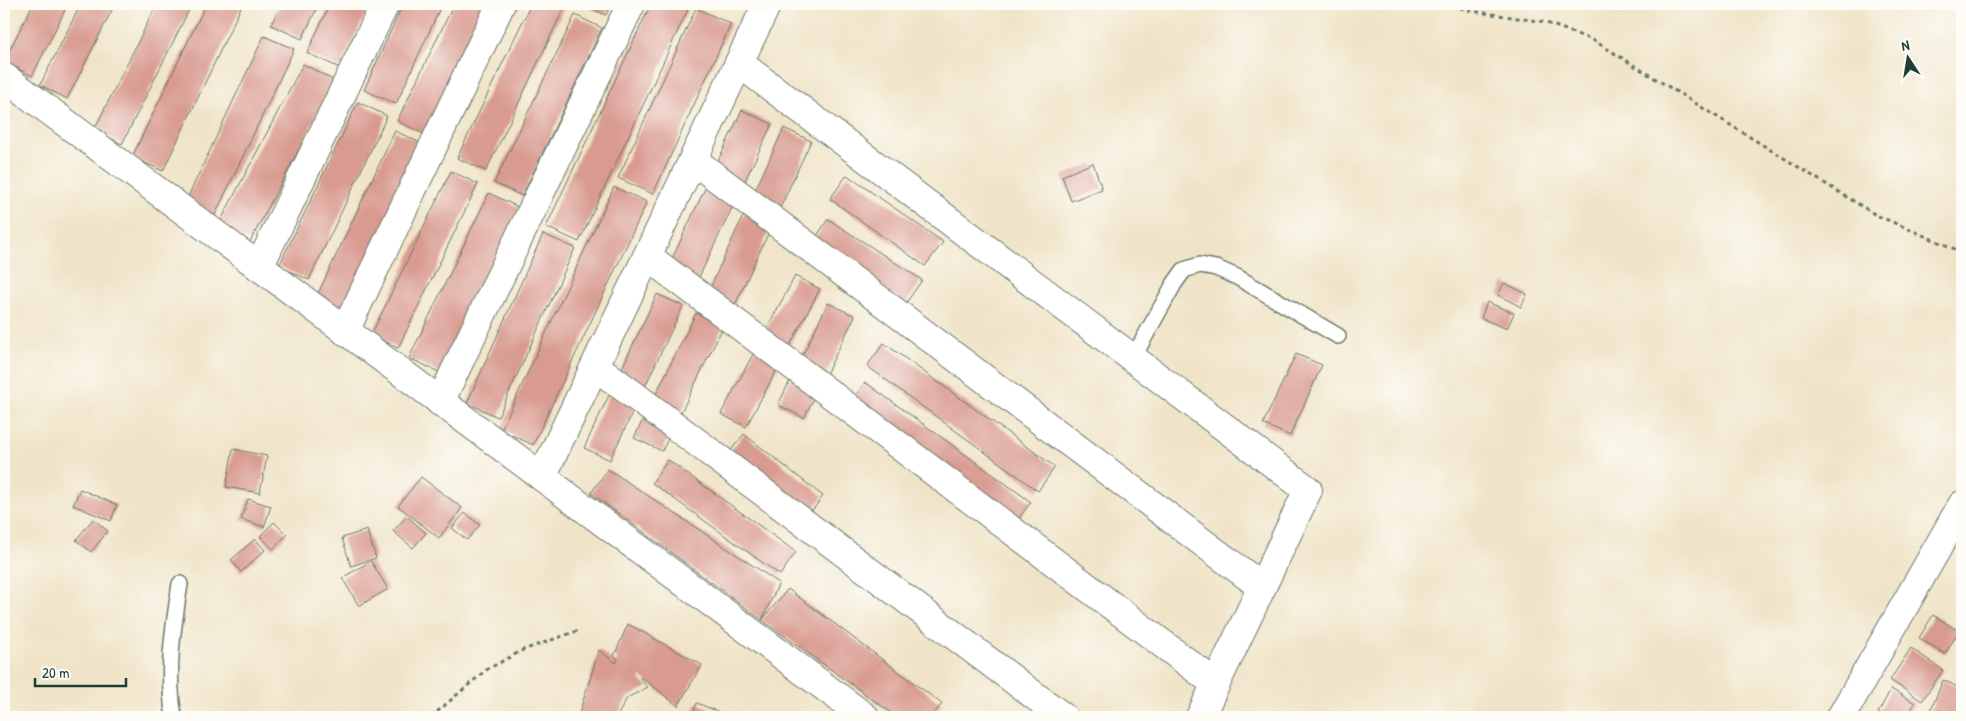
<svg xmlns="http://www.w3.org/2000/svg" width="1966" height="721" font-family="'Patrick Hand',sans-serif">
  <rect width="100%" height="100%" fill="#fdfcf7"/>
  <filter id="ink" filterUnits="userSpaceOnUse"><feTurbulence type="fractalNoise" baseFrequency=".02" numOctaves="2"/><feDisplacementMap in="SourceGraphic" scale="10" xChannelSelector="R" yChannelSelector="G"/><feConvolveMatrix kernelMatrix="1 2 1 2 8 2 1 2 1" color-interpolation-filters="sRGB"/></filter>
  <filter id="wash" filterUnits="userSpaceOnUse"><feTurbulence type="fractalNoise" baseFrequency=".0096" numOctaves="4" result="noise"/><feDisplacementMap in="SourceGraphic" scale="20" xChannelSelector="R" yChannelSelector="G"/><feGaussianBlur stdDeviation="1.12" result="paint"/><feColorMatrix in="noise" values="0 0 0 0 0 0 0 0 0 0 0 0 0 0 0 0 0 1.4 0 .05"/><feComposite in="paint" operator="in"/></filter>
  <g filter="url(#wash)">
    <rect width="100%" height="100%" fill="#f0e4c8"/>
    <g id="blocks">
      <g fill="#d99b91">
        <polygon points="33,4 68,4 32,76 4,61"/>
        <polygon points="81,4 115,4 67,99 40,85"/>
        <polygon points="157,4 192,4 122,144 94,130"/>
        <polygon points="206,4 242,5 163,171 132,157"/>
        <polygon points="281,4 319,4 302,39 271,25"/>
        <polygon points="330,4 370,4 340,68 307,53"/>
        <polygon points="403,4 442,4 396,104 364,90"/>
        <polygon points="454,4 492,4 428,136 397,121"/>
        <polygon points="531,4 566,4 486,171 457,158"/>
        <polygon points="581,4 611,4 606,15"/>
        <polygon points="651,4 690,5 579,242 546,227"/>
        <polygon points="696,8 731,24 653,194 618,178"/>
        <polygon points="575,15 602,28 522,196 494,183"/>
        <polygon points="264,36 294,49 214,217 185,203"/>
        <polygon points="303,64 335,81 250,242 218,226"/>
        <polygon points="358,102 387,116 309,280 279,266"/>
        <polygon points="742,110 772,124 690,296 661,282"/>
        <polygon points="784,128 811,141 728,320 701,307"/>
        <polygon points="395,131 425,145 345,314 315,300"/>
        <polygon points="1093,163 1102,189 1071,201 1062,176"/>
        <polygon points="451,171 478,184 398,348 371,335"/>
        <polygon points="847,175 943,242 925,266 830,199"/>
        <polygon points="614,187 647,202 533,445 501,430"/>
        <polygon points="489,193 520,208 441,373 409,358"/>
        <polygon points="828,219 922,280 906,303 813,242"/>
        <polygon points="543,234 575,248 498,417 467,403"/>
        <polygon points="795,276 820,289 746,427 721,414"/>
        <polygon points="1504,283 1527,294 1521,307 1498,295"/>
        <polygon points="657,294 683,306 610,460 584,448"/>
        <polygon points="1487,302 1514,313 1507,329 1481,318"/>
        <polygon points="828,303 855,316 804,418 778,405"/>
        <polygon points="696,313 723,327 662,451 634,438"/>
        <polygon points="884,343 1055,467 1038,491 867,366"/>
        <polygon points="1296,354 1322,365 1290,436 1263,424"/>
        <polygon points="865,382 1031,502 1016,522 851,402"/>
        <polygon points="744,434 823,496 808,516 728,454"/>
        <polygon points="233,449 267,456 260,493 226,487"/>
        <polygon points="668,460 796,552 780,575 652,483"/>
        <polygon points="608,469 779,583 762,620 591,493"/>
        <polygon points="421,477 462,508 439,538 398,506"/>
        <polygon points="80,489 117,505 111,521 73,505"/>
        <polygon points="248,499 271,506 264,527 241,519"/>
        <polygon points="465,513 480,525 467,540 452,528"/>
        <polygon points="407,516 426,533 413,548 393,531"/>
        <polygon points="93,519 108,531 91,552 76,540"/>
        <polygon points="274,522 287,535 273,549 260,536"/>
        <polygon points="367,530 376,558 351,566 342,538"/>
        <polygon points="255,539 265,550 241,572 231,560"/>
        <polygon points="371,561 388,589 359,606 342,578"/>
        <polygon points="788,589 942,704 931,717 897,717 762,620"/>
        <polygon points="1933,615 1959,631 1945,654 1919,638"/>
        <polygon points="628,624 702,665 678,706 641,677 640,680 648,687 627,698 617,717 578,717 599,650 616,663 618,659 614,656"/>
        <polygon points="1911,648 1943,670 1922,701 1890,680"/>
        <polygon points="1943,680 1962,689 1962,717 1944,717 1930,712"/>
        <polygon points="1891,689 1915,703 1907,717 1884,717 1878,713"/>
        <polygon points="697,703 731,717 691,717"/>
      </g>
    </g>
  </g>
  <g filter="url(#ink)">
    <use href="#blocks" fill-opacity="0" stroke="#687768" stroke-width="1"/>
    <g fill="none" stroke-linecap="round" stroke-linejoin="round">
      <defs>
        <g id="service">
          <polyline points="1133,358 1174,284 1184,270 1200,265 1216,268 1237,277 1338,336"/>
          <path d="M174,717C166,671 173,629 180,584"/>
        </g>
        <g id="minor">
          <polyline points="739,63 1308,490 1200,717"/>
          <polyline points="4,77 865,717"/>
          <polyline points="693,160 1262,587"/>
          <polyline points="647,256 1216,684"/>
          <polyline points="259,267 385,4"/>
          <polyline points="345,331 501,4"/>
          <polyline points="595,366 1063,717"/>
          <polyline points="440,402 631,4"/>
          <polyline points="542,477 767,4"/>
          <polyline points="1841,717 1962,505"/>
        </g>
      </defs>
      <use href="#service" stroke="#687768" stroke-width="18"/>
      <use href="#minor" stroke="#687768" stroke-width="30"/>
      <g stroke="#687768" stroke-width="3" stroke-dasharray="4 4" stroke-linecap="butt">
        <polyline points="1445,4 1472,11 1544,22 1593,40 1876,215 1962,252"/>
        <polyline points="431,717 486,670 523,650 580,630"/>
      </g>
      <use href="#service" stroke="#fff" stroke-width="15"/>
      <use href="#minor" stroke="#fff" stroke-width="28"/>
    </g>
  </g>
  <rect width="1966" height="721" fill="none" stroke="#fdfcf7" stroke-width="20"/>
  <g transform="translate(1908 58) rotate(348)" stroke="#fdfcf7" stroke-width="4" paint-order="stroke">
  <path d="M0-4L9 19L0 12L-9 19Z" fill="#1f3d34"/>
  <text y="-8" font-size="14" font-weight="bold" text-anchor="middle" fill="#1f3d34">N</text>
  </g>
  <path d="M35 678v8h91v-8" fill="none" stroke="#1f3d34" stroke-width="2.5"/>
  <text x="42" y="678" font-size="15" fill="#1f3d34" stroke="#fdfcf7" stroke-width="4" paint-order="stroke">20 m</text>
</svg>
